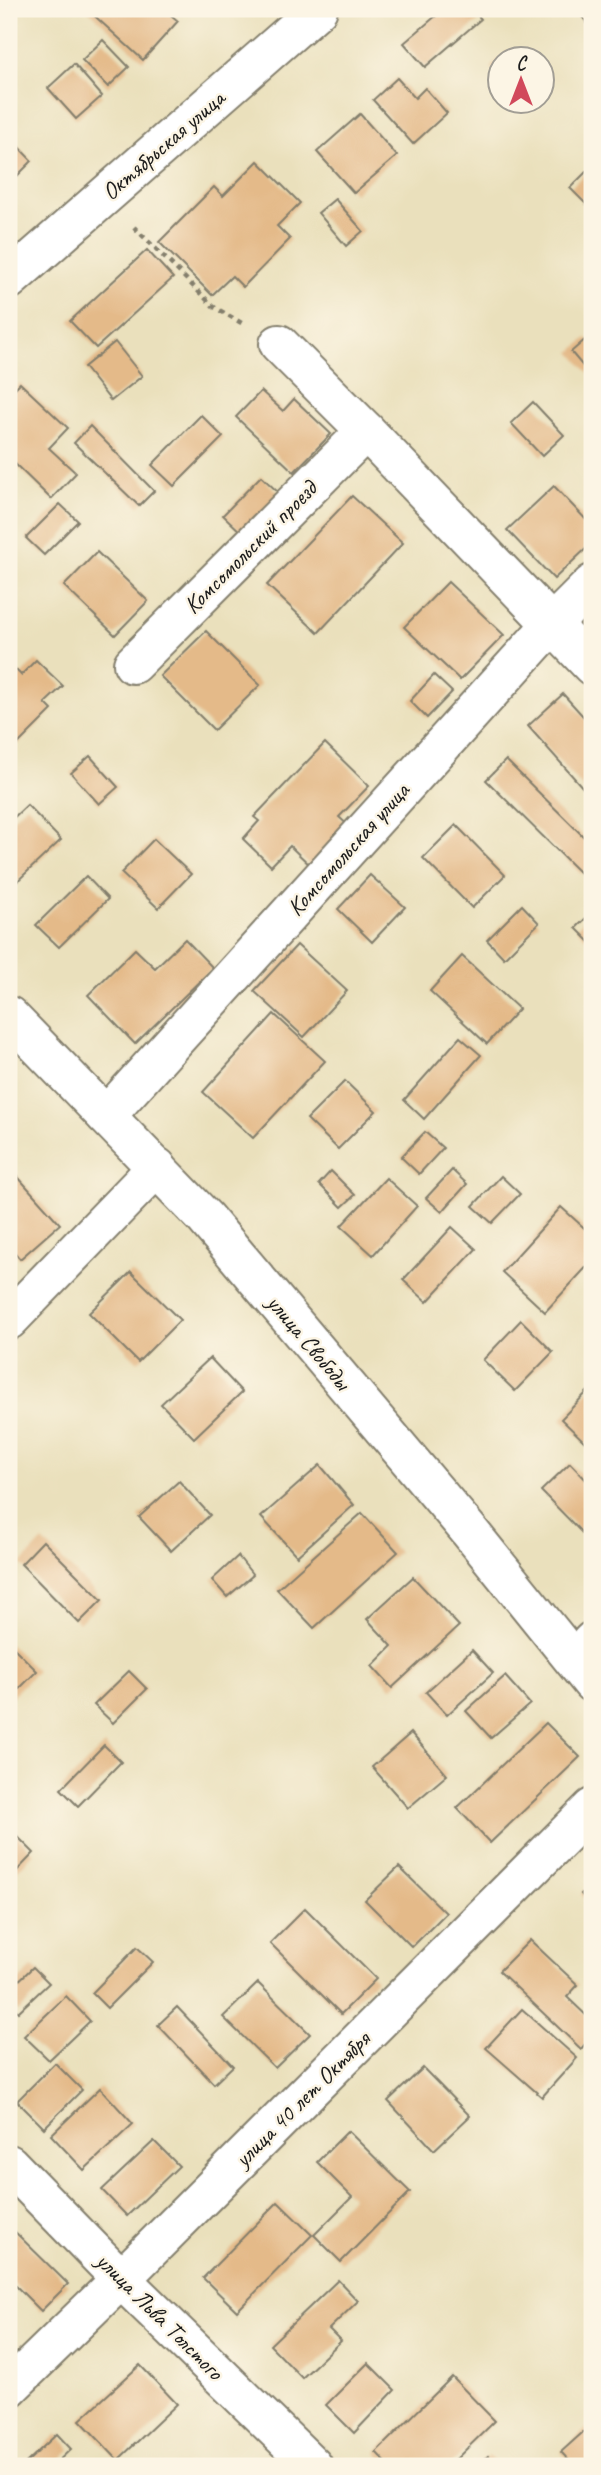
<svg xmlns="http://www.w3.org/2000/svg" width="601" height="2475" font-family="Caveat,sans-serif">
  <rect width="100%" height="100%" fill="#fcf5e5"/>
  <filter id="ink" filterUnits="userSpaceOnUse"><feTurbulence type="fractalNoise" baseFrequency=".0143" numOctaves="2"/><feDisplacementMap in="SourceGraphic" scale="14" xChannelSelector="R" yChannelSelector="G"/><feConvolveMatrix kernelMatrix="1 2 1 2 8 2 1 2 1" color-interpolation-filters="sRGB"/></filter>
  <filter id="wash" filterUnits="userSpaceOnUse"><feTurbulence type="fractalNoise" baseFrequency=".00686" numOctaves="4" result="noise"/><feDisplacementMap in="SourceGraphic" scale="28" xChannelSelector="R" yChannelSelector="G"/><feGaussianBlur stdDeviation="1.57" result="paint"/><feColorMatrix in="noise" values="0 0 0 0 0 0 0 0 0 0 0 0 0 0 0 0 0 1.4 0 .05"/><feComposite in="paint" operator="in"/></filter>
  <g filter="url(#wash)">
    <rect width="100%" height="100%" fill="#eae0bc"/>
    <g id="blocks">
      <g fill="#e4ba89">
        <polygon points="87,9 164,9 178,21 143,60"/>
        <polygon points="444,9 472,9 481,19 425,67 404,43"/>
        <polygon points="584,9 592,9 592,29 579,13"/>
        <polygon points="103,40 129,67 108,87 82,60"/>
        <polygon points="507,51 515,60 500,60 500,76 491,67"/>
        <polygon points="74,64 102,96 76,119 48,88"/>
        <polygon points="397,78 415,98 425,88 447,113 413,144 373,100"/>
        <polygon points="360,114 397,156 354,193 317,152"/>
        <polygon points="9,137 32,161 9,184"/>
        <polygon points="258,161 300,203 277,226 290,239 243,287 232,276 212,295 159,242 214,187 223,196"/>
        <polygon points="592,166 592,197 586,204 570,188"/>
        <polygon points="335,199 363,231 346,246 318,213"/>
        <polygon points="147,250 173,278 96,348 70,321"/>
        <polygon points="587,338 592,344 592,377 571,352"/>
        <polygon points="115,342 142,376 111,401 84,367"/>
        <polygon points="20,383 68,428 49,448 76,473 51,499 9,458 9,394"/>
        <polygon points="261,391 283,411 294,399 331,434 294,472 236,417"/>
        <polygon points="533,402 564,435 542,456 511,423"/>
        <polygon points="201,415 223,437 174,486 152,465"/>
        <polygon points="90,426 154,491 139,506 74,443"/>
        <polygon points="261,476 282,496 244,535 223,515"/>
        <polygon points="554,486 592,526 592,543 554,579 507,530"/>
        <polygon points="352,496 403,543 318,633 267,585"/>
        <polygon points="60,504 78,521 44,555 26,538"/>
        <polygon points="97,552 148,601 115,635 64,586"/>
        <polygon points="448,582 504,635 460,680 404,627"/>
        <polygon points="206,631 260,685 214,730 160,676"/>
        <polygon points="36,660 63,686 45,703 52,710 17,745 9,736 9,663 21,675"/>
        <polygon points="434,675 452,692 427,718 410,701"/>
        <polygon points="563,694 592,726 592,798 528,726"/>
        <polygon points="325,743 369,786 339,817 352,829 314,869 290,846 271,866 243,839 259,821 254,817"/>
        <polygon points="90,756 118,787 99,804 71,773"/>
        <polygon points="506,760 592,845 592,863 581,874 486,780"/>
        <polygon points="27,805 61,840 9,889 9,822"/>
        <polygon points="456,825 505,875 472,908 423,858"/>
        <polygon points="154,839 191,874 158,908 121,873"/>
        <polygon points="370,875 405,907 372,942 338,909"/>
        <polygon points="86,876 108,899 59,947 36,925"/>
        <polygon points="522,905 539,923 504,958 487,940"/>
        <polygon points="592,912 592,944 576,928"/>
        <polygon points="185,939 213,968 135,1044 88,995 135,949 155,968"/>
        <polygon points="297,945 347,991 304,1037 254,991"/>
        <polygon points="462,956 519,1009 487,1044 430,991"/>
        <polygon points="274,1014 325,1061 253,1138 203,1092"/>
        <polygon points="460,1037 481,1055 424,1119 404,1100"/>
        <polygon points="345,1081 376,1111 338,1149 307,1119"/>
        <polygon points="425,1132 443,1148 419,1174 401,1157"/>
        <polygon points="9,1167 60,1224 20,1259 9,1246"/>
        <polygon points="452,1170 467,1184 442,1212 426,1198"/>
        <polygon points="331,1171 355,1195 342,1207 319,1184"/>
        <polygon points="501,1176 520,1194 492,1223 473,1206"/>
        <polygon points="386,1178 417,1206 373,1255 341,1226"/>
        <polygon points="561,1207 592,1235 592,1261 545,1312 502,1272"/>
        <polygon points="452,1227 476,1249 427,1302 403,1280"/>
        <polygon points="131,1272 180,1320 138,1362 89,1313"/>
        <polygon points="521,1320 553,1352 515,1391 483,1360"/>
        <polygon points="210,1358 242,1392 194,1438 161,1404"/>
        <polygon points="592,1387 592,1449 561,1419"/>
        <polygon points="570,1463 592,1486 592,1543 541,1491"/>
        <polygon points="320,1465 354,1505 297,1556 261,1517"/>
        <polygon points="179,1481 210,1515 171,1551 139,1517"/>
        <polygon points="362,1513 398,1552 314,1628 277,1589"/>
        <polygon points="43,1541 102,1600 79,1623 21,1564"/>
        <polygon points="238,1556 253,1575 227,1597 212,1580"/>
        <polygon points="413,1577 459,1626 392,1688 372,1666 392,1646 367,1619"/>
        <polygon points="9,1643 37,1671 9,1699"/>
        <polygon points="472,1650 493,1673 447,1715 426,1692"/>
        <polygon points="129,1671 147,1689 113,1723 94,1705"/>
        <polygon points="505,1676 530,1704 491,1738 466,1711"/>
        <polygon points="546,1723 580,1757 490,1843 457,1808"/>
        <polygon points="411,1733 447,1775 408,1808 372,1767"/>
        <polygon points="104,1745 121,1762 78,1806 61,1789"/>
        <polygon points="9,1828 34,1853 9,1879"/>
        <polygon points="399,1867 446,1913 412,1947 365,1900"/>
        <polygon points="592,1883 592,1906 581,1894"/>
        <polygon points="305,1908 376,1979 341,2014 270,1943"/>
        <polygon points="530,1940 578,1985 567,1997 592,2021 592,2036 581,2049 499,1971"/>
        <polygon points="137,1947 153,1962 107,2008 92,1993"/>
        <polygon points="33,1967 49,1983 18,2012 9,2002 9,1990"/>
        <polygon points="258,1983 310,2034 275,2068 223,2017"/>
        <polygon points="66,1996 90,2021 49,2060 24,2036"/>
        <polygon points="177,2007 233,2066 214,2084 158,2025"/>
        <polygon points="522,2009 577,2058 542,2097 486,2048"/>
        <polygon points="55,2063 82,2090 44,2128 17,2101"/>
        <polygon points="423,2068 470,2116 434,2150 388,2101"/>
        <polygon points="100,2088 133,2124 84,2170 51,2135"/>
        <polygon points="348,2131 410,2192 341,2262 314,2235 352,2197 317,2162"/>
        <polygon points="154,2141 179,2166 127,2216 102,2190"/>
        <polygon points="278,2202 312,2235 237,2311 203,2278"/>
        <polygon points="9,2226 68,2284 41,2311 9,2279"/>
        <polygon points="338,2280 358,2301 329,2329 341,2341 302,2378 270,2345"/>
        <polygon points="368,2363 395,2390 354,2433 326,2405"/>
        <polygon points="140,2365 177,2404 118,2460 80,2420"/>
        <polygon points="452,2377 495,2421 449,2466 389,2466 376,2452"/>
        <polygon points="592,2424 592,2466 574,2466 561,2452"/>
        <polygon points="57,2434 71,2449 53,2466 28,2466 26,2463"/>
        <polygon points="488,2456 498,2466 477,2466"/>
      </g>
    </g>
  </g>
  <g filter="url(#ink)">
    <use href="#blocks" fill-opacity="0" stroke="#837e6c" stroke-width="2"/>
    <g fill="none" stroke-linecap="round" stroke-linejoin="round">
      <defs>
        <g id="minor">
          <polyline points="279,344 366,431 592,666"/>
          <polyline points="133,664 366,431"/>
          <polyline points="106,1116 552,624 592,584"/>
          <polyline points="9,1320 157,1167"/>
          <polyline points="574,1660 592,1641"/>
          <polyline points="9,2164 121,2279 313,2466"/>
          <polyline points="9,2388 121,2279 592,1808"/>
        </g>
        <g id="tertiary">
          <polyline points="9,280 318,9"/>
          <polyline points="9,1016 205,1218 466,1527 592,1683"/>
        </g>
      </defs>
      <use href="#minor" stroke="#837e6c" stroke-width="42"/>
      <use href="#tertiary" stroke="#837e6c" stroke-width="42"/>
      <polyline stroke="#837e6c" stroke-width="4.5" stroke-dasharray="5 5" stroke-linecap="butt" points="134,227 214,307 245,325"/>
      <use href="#minor" stroke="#fff" stroke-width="38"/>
      <use href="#tertiary" stroke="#fff" stroke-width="38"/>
    </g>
  </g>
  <g text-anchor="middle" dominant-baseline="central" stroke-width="5" stroke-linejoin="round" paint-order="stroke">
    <g font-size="24" fill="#1c1c1c" stroke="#fcf5e5">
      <text transform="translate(163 145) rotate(-41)">Октябрьская улица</text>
      <text transform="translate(250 547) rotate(-45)">Комсомольский проезд</text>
      <text transform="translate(348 849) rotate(-48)">Комсомольская улица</text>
      <text transform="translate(309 1342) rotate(50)">улица Свободы</text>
      <text transform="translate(302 2099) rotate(-45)">улица 40 лет Октября</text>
      <text transform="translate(160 2316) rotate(45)">улица Льва Толстого</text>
    </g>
  </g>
  <rect width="601" height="2475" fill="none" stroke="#fcf5e5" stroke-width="35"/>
  <g transform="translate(521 80)"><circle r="33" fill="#fcf5e5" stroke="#a29e95" stroke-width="2"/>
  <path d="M0-5L12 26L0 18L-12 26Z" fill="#d1495b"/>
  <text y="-10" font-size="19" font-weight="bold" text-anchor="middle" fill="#1c1c1c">С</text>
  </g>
</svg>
